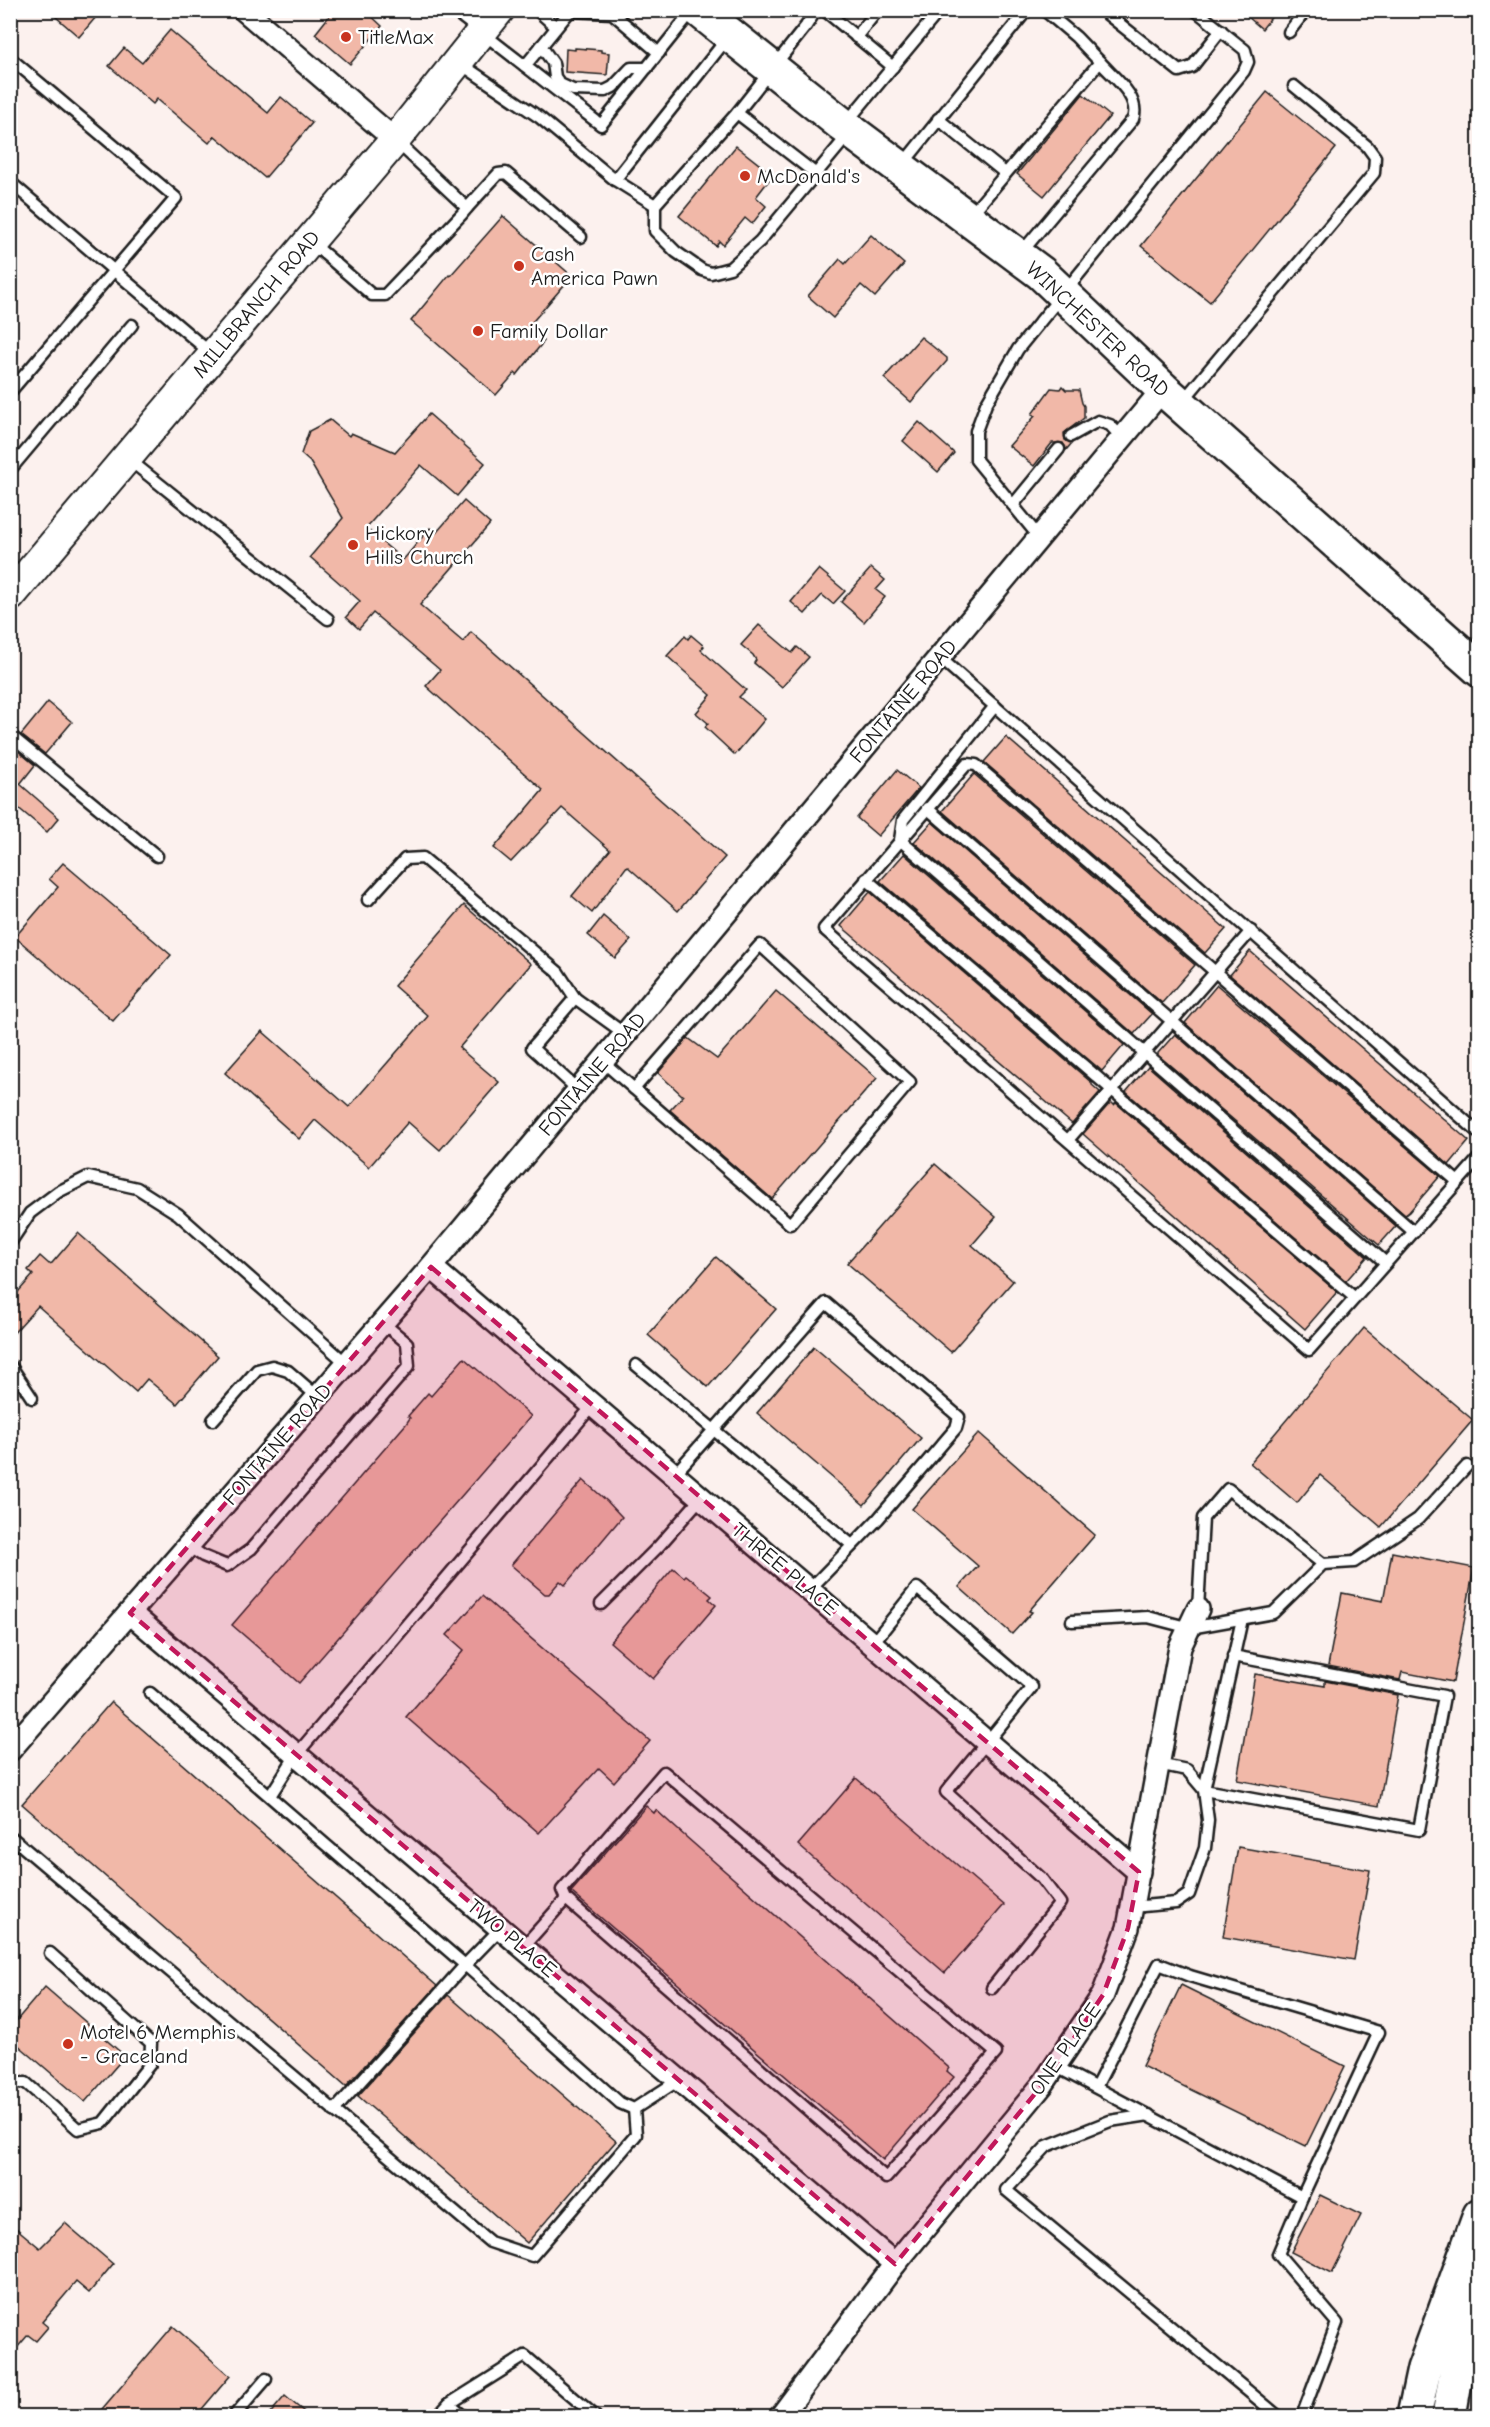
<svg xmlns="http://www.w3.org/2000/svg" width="1490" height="2427" font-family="'Comic Neue',sans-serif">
  <rect width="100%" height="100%" fill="#fcf1ee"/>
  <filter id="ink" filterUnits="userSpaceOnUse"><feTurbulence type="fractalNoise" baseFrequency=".0167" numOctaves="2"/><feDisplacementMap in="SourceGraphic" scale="12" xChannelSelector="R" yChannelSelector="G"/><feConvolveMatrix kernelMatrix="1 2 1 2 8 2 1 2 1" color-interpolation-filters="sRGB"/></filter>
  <g filter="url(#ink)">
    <g fill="#f1b8a8" stroke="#1c1c1c" stroke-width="1.5">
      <polygon points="48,10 102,10 79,37"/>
      <polygon points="334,10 365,10 382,26 350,64 315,34"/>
      <polygon points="1240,10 1277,10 1262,29"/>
      <polygon points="170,30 268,113 281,97 312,123 265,178 215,136 209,143 157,99 153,104 109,66 124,48 142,63"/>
      <polygon points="575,48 601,50 601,52 609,53 607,75 565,72 566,49 575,50"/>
      <polygon points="1267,92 1336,148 1210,302 1141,246"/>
      <polygon points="1083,94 1110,116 1044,196 1017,174"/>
      <polygon points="736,146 773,175 756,197 766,206 752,224 745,218 723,245 719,241 716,246 679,216"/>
      <polygon points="503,216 572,276 528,327 544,341 517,375 515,373 496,395 411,321 449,275 450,276"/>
      <polygon points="871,235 904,264 875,297 861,285 833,318 808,296 840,259 845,264"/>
      <polygon points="921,337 947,358 947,361 911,402 884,378"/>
      <polygon points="1062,386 1066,390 1079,390 1082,403 1084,406 1084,418 1064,433 1065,440 1072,443 1066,450 1063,443 1052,443 1034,466 1009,446 1035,416 1032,414 1051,388 1060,389"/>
      <polygon points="429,414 485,463 457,496 421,465 366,528 403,560 430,528 436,533 464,501 490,524 420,605 463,642 471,632 725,857 678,911 627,866 592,913 572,896 610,850 562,808 511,862 494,848 543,790 426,686 440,670 373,613 359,629 346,617 360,601 310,557 343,518 310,462 301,454 309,431 330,420 349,436 351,433 395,452"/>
      <polygon points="919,422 954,453 938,472 903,441"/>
      <polygon points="871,568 885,580 876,590 885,597 864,622 841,602"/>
      <polygon points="819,569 845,591 833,604 822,595 805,614 791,602"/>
      <polygon points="759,625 792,653 797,647 809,657 782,687 754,663 756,660 753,655 741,645"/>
      <polygon points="691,635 704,646 701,650 746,690 739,697 765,719 735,755 705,727 708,723 696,713 711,695 667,656 685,636 688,639"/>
      <polygon points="48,702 72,722 45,754 21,735"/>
      <polygon points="1006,737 1226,929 1205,953 984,762"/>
      <polygon points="12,746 35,765 20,784 59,818 47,832 10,801"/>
      <polygon points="897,770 919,788 878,836 857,818"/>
      <polygon points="974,774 1195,965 1162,1003 942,811"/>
      <polygon points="932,822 1152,1014 1134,1034 914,842"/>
      <polygon points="904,854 1124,1045 1102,1071 880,881"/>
      <polygon points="63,863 171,955 113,1021 15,937 58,887 49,879"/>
      <polygon points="870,892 1092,1083 1092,1085 1100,1092 1072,1124 841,926"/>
      <polygon points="464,905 531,964 459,1048 499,1082 440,1150 408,1122 369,1167 315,1120 299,1139 225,1073 262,1031 349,1107 428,1016 394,986"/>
      <polygon points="603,916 631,940 615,958 588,935"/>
      <polygon points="1250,951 1469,1141 1449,1165 1230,975"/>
      <polygon points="1217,985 1440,1176 1409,1212 1405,1215 1185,1023"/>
      <polygon points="776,991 877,1078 772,1199 670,1110 683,1096 658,1073 688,1038 717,1059"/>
      <polygon points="1175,1034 1396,1226 1379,1245 1158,1055 1158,1053"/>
      <polygon points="1148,1066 1367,1257 1346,1281 1126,1092"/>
      <polygon points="1111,1102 1114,1105 1116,1103 1337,1292 1305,1329 1083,1134"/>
      <polygon points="935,1164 996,1217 972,1245 1013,1281 951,1352 847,1263"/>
      <polygon points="78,1233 218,1356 177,1404 147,1379 136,1392 38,1306 10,1337 10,1301 33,1275 28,1270 40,1256 49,1264 52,1263"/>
      <polygon points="716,1257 776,1309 708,1387 648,1335"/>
      <polygon points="1364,1328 1473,1420 1381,1527 1320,1475 1297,1503 1250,1463"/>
      <polygon points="814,1347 921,1438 864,1505 757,1413"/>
      <polygon points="464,1358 531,1416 299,1683 232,1625 406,1424 410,1418 408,1416 428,1393 431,1396"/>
      <polygon points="979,1433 1095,1535 1029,1611 1032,1612 1012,1634 959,1587 978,1566 912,1509"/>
      <polygon points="583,1480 607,1501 622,1517 565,1585 560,1581 549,1594 545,1594 511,1565"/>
      <polygon points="1392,1552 1474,1568 1453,1682 1402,1672 1400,1680 1328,1666 1342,1593 1383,1601"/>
      <polygon points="673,1568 684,1577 686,1575 712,1596 709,1599 716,1605 653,1679 610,1642"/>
      <polygon points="482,1596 650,1741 614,1782 599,1768 539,1833 406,1717 464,1650 447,1635"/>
      <polygon points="1255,1674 1325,1686 1325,1681 1398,1695 1379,1806 1237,1780"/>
      <polygon points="111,1702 437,1986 346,2086 22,1804"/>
      <polygon points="856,1778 1004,1905 945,1973 798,1845"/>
      <polygon points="646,1806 654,1813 656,1810 677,1829 949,2068 947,2071 954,2077 883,2160 571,1892"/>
      <polygon points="1238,1847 1370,1870 1354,1960 1223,1937"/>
      <polygon points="1181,1985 1345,2066 1306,2146 1142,2066"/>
      <polygon points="45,1987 125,2056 85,2102 10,2038 10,2028"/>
      <polygon points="448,1995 616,2141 527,2243 358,2096"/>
      <polygon points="1320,2195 1361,2215 1332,2273 1291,2252"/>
      <polygon points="10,2223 40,2248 65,2223 113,2264 89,2293 76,2282 42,2322 48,2327 36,2341 28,2335 10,2356"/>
      <polygon points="173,2326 230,2376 196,2416 96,2416"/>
      <polygon points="285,2396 309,2416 268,2416"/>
    </g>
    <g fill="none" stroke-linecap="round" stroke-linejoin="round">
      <defs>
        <g id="lane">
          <polyline points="453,10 601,125 693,10"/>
          <polyline points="537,10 556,27"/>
          <polyline points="816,10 806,26 737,113 655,205 655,231 676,252 702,270 711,273 730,268 760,241 849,134"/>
          <polyline points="824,10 893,67"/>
          <polyline points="1044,10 1076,37 1100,62"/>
          <polyline points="1102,10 1179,71 1192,67 1221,30"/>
          <polyline points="1289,32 1306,10"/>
          <polyline points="856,37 878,10"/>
          <polyline points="541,46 553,63 555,77 560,84 573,90 605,91 613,87 631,68 647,68"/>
          <polyline points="10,58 176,198 10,392"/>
          <polyline points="458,62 539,117 615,180 655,205"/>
          <polyline points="525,66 570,11 612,13 659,53"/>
          <polyline points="737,113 816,174"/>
          <polyline points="938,119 1005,173"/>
          <polyline points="846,123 940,10"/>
          <polyline points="903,164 1027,10"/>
          <polyline points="615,180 729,36"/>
          <polyline points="10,182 213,355"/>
          <polyline points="467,208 498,174 506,173 581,237"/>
          <path d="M970,216L1100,62C1113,77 1141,97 1133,119L1021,253"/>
          <polyline points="312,243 372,295 385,295 462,214 467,208 397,142"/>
          <polyline points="1182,402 1374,173 1375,157 1367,146 1294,86"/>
          <polyline points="1071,436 1098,421 1110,425 1122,438"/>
          <polyline points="127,458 328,619"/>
          <polyline points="10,470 132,325"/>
          <polyline points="1013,505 1059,449"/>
          <polyline points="1039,537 976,460 976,431 986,404 1018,349 1244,71 1248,62 1245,50 1195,10"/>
          <polyline points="939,657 1480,1134"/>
          <polyline points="995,706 903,820 900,840 1386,1263"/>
          <polyline points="10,735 157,856"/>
          <polyline points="927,808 1414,1232"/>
          <polyline points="866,879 1355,1298"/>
          <polyline points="368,900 405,859 423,858 558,972 575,998"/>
          <polyline points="602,1061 790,1224 910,1082 760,945 634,1089"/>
          <polyline points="578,1090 532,1048 575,998 625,1034"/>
          <polyline points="1068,1140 1251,931"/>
          <polyline points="1458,1182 976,765 967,764 824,929 1309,1350 1480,1157"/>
          <polyline points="10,1243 30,1213 58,1192 88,1177 137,1188 178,1214 347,1364"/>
          <polyline points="10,1365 32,1398"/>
          <polyline points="636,1365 852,1545"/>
          <polyline points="213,1420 257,1370 272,1366 288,1371 318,1397"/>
          <polyline points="674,1475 826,1303 959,1417 956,1428 878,1519 809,1590"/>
          <polyline points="188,1546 203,1556 227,1566 251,1549 409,1366 407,1343 382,1322"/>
          <polyline points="601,1604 659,1546 701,1498"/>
          <polyline points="1198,1609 1203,1518 1228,1489 1323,1564"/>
          <polyline points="1072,1621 1148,1617 1190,1628 1273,1613 1323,1564 1354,1562 1418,1519 1467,1466"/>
          <polyline points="872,1644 917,1588 1032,1687 946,1792 1041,1878 1060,1903 992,1988"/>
          <polyline points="1233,1656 1444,1696 1419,1830 1204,1790 1242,1619"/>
          <polyline points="150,1693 465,1965 500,1929"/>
          <polyline points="270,1796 296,1755 593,1405"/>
          <polyline points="10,1836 490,2242 532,2256 636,2135 634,2109"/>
          <polyline points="1132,1907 1176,1903 1189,1894 1205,1848 1208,1820 1204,1790 1187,1770 1158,1764"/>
          <polyline points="523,1947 566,1899 886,2178 996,2053 664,1772 562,1890 566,1899"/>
          <polyline points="1055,2066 1302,2197 1278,2254 1337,2323 1302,2416"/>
          <polyline points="10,2083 26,2083 78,2129 103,2123 150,2064 151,2043 50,1953"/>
          <polyline points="1096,2087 1159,1964 1190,1976 1379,2032 1302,2197"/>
          <polyline points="334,2111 465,1965 620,2103 634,2109 679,2080"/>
          <polyline points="1149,2115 1110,2121 1047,2146 1006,2190 1278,2416"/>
          <polyline points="449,2404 463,2416"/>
          <polyline points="234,2416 266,2379"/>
          <polyline points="438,2416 449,2404 525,2356 595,2416"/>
        </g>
        <g id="street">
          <polyline points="244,10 395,140"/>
          <polyline points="431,1267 1139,1872"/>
          <polyline points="130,1613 895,2264"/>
          <polyline points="10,1750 431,1267 1163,389"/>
          <polyline points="781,2416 895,2264 1043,2084 1103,1995 1128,1928 1180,1647 1198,1609"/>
        </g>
        <polyline id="secondary" points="10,596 395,140 499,10"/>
        <polyline id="primary" points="699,10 844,126 1041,273 1163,389 1480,670"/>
        <g id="highway">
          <polyline points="1414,2416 1424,2369 1480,2215"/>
          <polyline points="1449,2416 1472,2282"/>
        </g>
      </defs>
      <use href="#lane" stroke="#1c1c1c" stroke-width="15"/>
      <use href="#street" stroke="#1c1c1c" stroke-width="26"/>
      <use href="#secondary" stroke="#1c1c1c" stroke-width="34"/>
      <use href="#primary" stroke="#1c1c1c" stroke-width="38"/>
      <use href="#highway" stroke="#1c1c1c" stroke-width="38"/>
      <use href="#lane" stroke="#fff" stroke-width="10"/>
      <use href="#street" stroke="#fff" stroke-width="21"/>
      <use href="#secondary" stroke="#fff" stroke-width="30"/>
      <use href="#primary" stroke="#fff" stroke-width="33"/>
      <use href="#highway" stroke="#fff" stroke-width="33"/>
    </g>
  </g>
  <path fill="#c2185b" fill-opacity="0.2" stroke="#c2185b" stroke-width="4.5" stroke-dasharray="12 8" stroke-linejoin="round" d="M431,1267L1139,1872L1128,1928L1103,1995L1043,2084L895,2264L130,1613Z"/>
  <g fill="#c8321e" stroke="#fff" stroke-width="2">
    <circle cx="346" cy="37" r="6"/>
    <circle cx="745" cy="176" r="6"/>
    <circle cx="519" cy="266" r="6"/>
    <circle cx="478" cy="331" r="6"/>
    <circle cx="353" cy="545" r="6"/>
    <circle cx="68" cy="2044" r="6"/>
  </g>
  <g text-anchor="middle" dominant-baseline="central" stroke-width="5" stroke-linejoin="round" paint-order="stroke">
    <g font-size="21" fill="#1c1c1c" stroke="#fff" text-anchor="start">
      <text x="358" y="37">TitleMax</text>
      <text x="757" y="176">McDonald's</text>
      <text x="531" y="254">Cash<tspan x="531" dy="24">America Pawn</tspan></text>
      <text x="490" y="331">Family Dollar</text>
      <text x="365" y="533">Hickory<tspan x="365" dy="24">Hills Church</tspan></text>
      <text x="80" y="2032">Motel 6 Memphis<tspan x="80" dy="24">- Graceland</tspan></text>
    </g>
    <g font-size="21" fill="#1c1c1c" stroke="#fff">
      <text transform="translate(256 304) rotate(-50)">MILLBRANCH ROAD</text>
      <text transform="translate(1098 329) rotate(43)">WINCHESTER ROAD</text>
      <text transform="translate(903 701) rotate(-50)">FONTAINE ROAD</text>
      <text transform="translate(592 1074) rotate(-50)">FONTAINE ROAD</text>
      <text transform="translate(277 1444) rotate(-49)">FONTAINE ROAD</text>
      <text transform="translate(785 1569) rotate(40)">THREE PLACE</text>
      <text transform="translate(512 1938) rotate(40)">TWO PLACE</text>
      <text transform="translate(1065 2049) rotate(-55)">ONE PLACE</text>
    </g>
  </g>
  <rect width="1490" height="2427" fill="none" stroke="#fff" stroke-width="36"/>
  <rect x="18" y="18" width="1454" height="2391" fill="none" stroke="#1c1c1c" stroke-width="2" filter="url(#ink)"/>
</svg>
